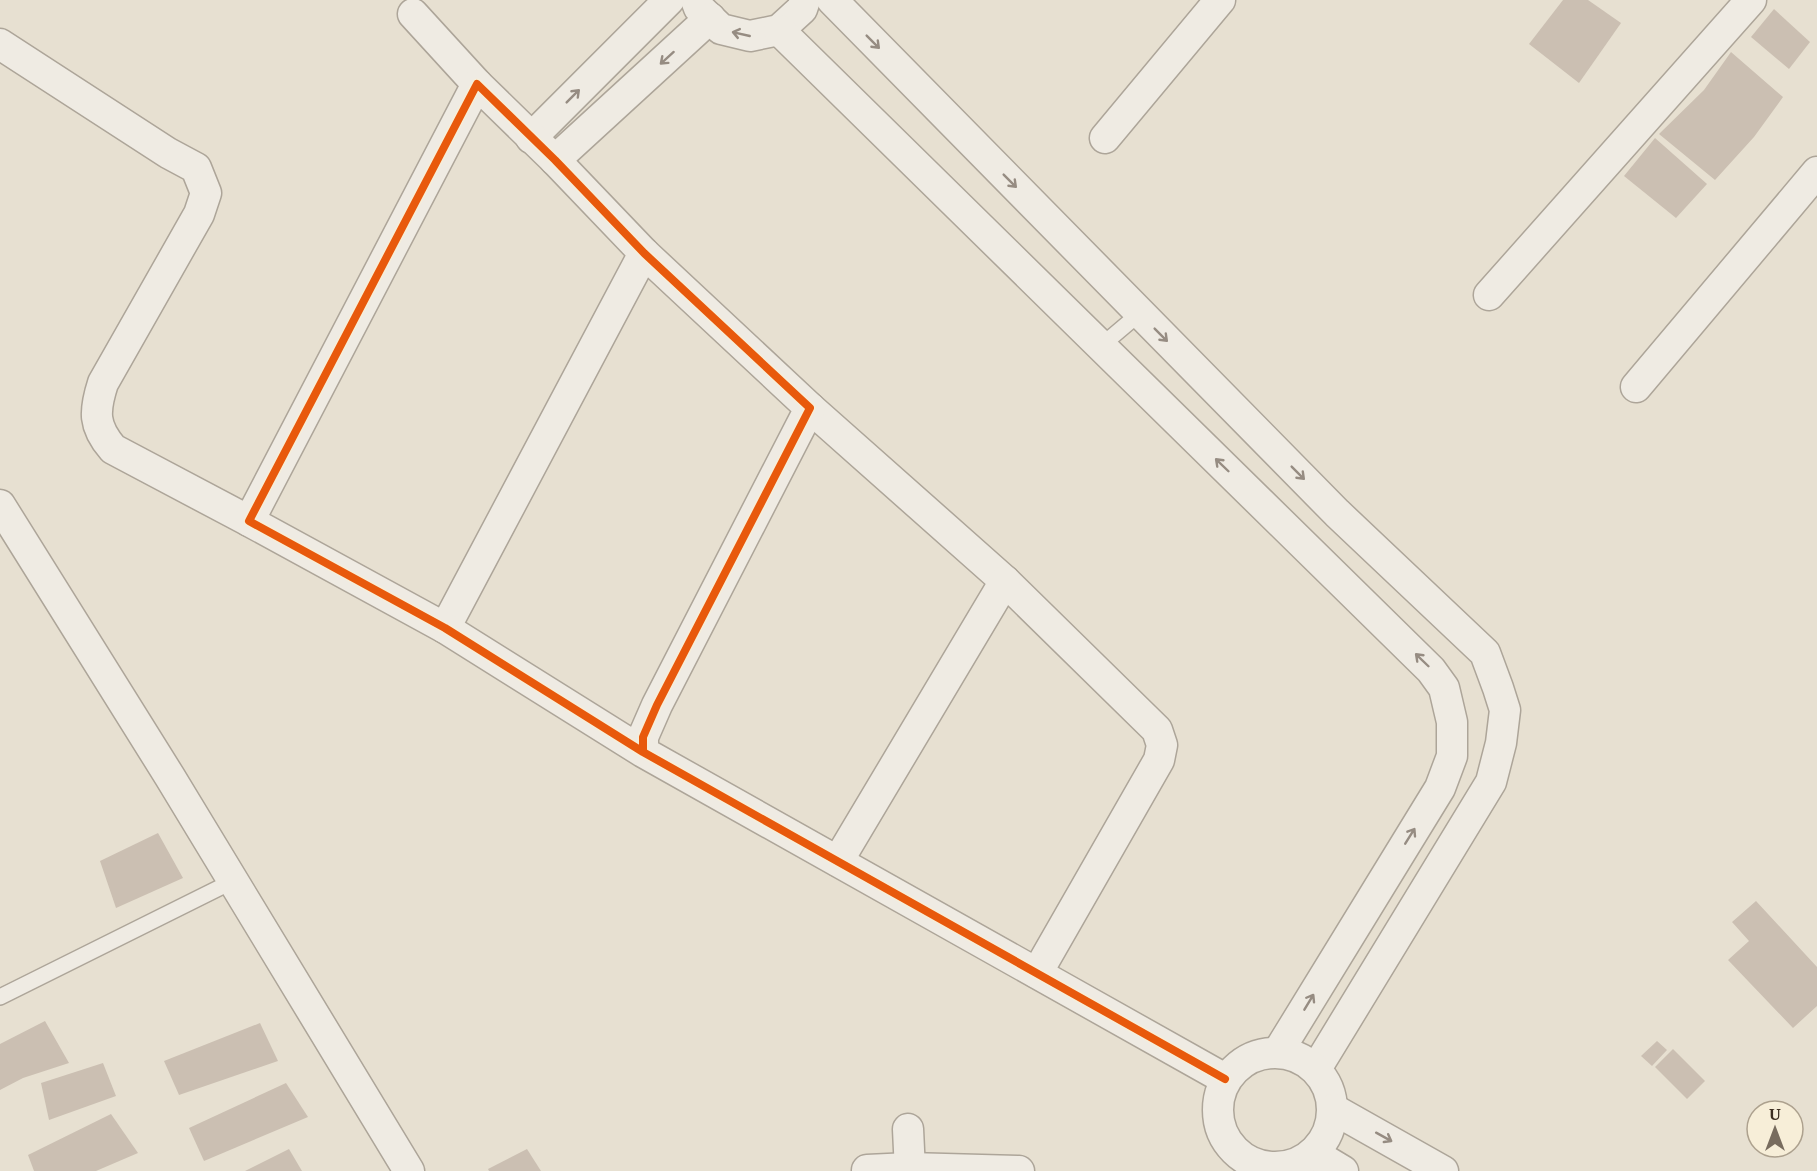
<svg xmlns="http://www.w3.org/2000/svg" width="1817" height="1171" font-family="'PT Serif',serif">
  <rect width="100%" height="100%" fill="#e7e0d1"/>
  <g fill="#cbbfb2">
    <polygon points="1563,0 1588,0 1621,23 1579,83 1529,44"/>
    <polygon points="1774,9 1810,42 1789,69 1751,37"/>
    <polygon points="1731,52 1783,97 1754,137 1715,180 1659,134 1704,90"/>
    <polygon points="1655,138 1707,184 1676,218 1624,176"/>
    <polygon points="158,833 183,878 116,908 100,861"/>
    <polygon points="1756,901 1817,967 1817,1006 1793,1028 1728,960 1749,941 1732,922"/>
    <polygon points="45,1021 69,1063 23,1078 0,1090 0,1044"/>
    <polygon points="260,1023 278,1061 179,1095 164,1061"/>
    <polygon points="1657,1041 1667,1050 1652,1066 1641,1056"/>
    <polygon points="1673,1049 1705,1081 1687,1099 1655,1067"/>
    <polygon points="103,1063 116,1096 49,1120 41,1083"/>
    <polygon points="286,1083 308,1117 204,1161 189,1128"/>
    <polygon points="111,1114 138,1153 96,1171 34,1171 28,1155"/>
    <polygon points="289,1149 302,1171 245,1171"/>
    <polygon points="527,1149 541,1171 489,1171 488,1169"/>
  </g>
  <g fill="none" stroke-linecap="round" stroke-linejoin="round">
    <defs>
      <g id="lane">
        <polyline points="1101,346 1140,313"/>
        <polyline points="0,997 233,881"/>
      </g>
      <g id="street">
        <polyline points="696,0 699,8 721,29 750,36 779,30 802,9 805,0"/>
        <polyline points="832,0 1337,513 1485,653 1498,688 1505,710 1501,743 1491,782 1316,1069"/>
        <polyline points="413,14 477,84"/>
        <polyline points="779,30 1431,670 1444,688 1452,722 1452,756 1440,788 1278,1052"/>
        <path d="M0,44L168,153L196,168L206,193L199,214L103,383C94,411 93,426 113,449L249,521"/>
        <polyline points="531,138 669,0"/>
        <polyline points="1105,138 1220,0"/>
        <polyline points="555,160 710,18"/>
        <polyline points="1489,295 1751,0"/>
        <polyline points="1636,387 1817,172"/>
        <polyline points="810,408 1005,581 1157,730 1162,745 1159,760 1037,973"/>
        <polyline points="0,505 170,777 409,1171"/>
        <polyline points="445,628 644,253"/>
        <polyline points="643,752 445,628 249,521 477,84 555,160 644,253 810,408 657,705 643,737 643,752 1225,1079"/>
        <polyline points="838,861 1005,581"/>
        <circle cx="1275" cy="1110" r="57"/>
        <polyline points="1333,1109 1443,1171"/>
        <polyline points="908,1129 910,1171"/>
        <polyline points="1313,1153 1343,1171"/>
        <polyline points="867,1170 909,1168 1019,1171"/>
      </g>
    </defs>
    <use href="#lane" stroke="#ada599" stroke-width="18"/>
    <use href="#street" stroke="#ada599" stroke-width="33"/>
    <use href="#lane" stroke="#efebe3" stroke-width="15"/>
    <use href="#street" stroke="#efebe3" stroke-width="30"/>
    <defs>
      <polyline id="cycleway" points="643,752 445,628 249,521 477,84 555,160 644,253 810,408 657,705 643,737 643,752 1225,1079"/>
    </defs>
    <use href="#cycleway" stroke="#f7eed8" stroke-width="11"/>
    <use href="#cycleway" stroke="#e8590c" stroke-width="8"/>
  </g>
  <defs><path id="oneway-shaft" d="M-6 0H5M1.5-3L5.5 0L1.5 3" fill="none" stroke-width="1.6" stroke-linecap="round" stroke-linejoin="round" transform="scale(1.5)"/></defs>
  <g stroke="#968c82">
    <use href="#oneway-shaft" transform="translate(741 34) rotate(-167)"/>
    <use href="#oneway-shaft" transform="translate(873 42) rotate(45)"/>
    <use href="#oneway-shaft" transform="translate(667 58) rotate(138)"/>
    <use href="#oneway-shaft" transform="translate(573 96) rotate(-45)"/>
    <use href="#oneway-shaft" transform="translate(1010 181) rotate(45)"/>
    <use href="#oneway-shaft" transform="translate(1161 335) rotate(45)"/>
    <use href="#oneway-shaft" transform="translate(1222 465) rotate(-136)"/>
    <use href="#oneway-shaft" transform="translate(1298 473) rotate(45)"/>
    <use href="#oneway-shaft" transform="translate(1422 660) rotate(-136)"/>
    <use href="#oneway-shaft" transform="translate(1410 836) rotate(-58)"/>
    <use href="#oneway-shaft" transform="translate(1309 1002) rotate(-59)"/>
    <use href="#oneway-shaft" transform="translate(1384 1137) rotate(29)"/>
  </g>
  <g transform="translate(1775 1129)"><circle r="28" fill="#f7eed8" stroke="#ada18e" stroke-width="1.5"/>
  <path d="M0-4.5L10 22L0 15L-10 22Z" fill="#786c5e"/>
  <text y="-9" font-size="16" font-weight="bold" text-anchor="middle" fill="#3d2e20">U</text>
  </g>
</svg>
